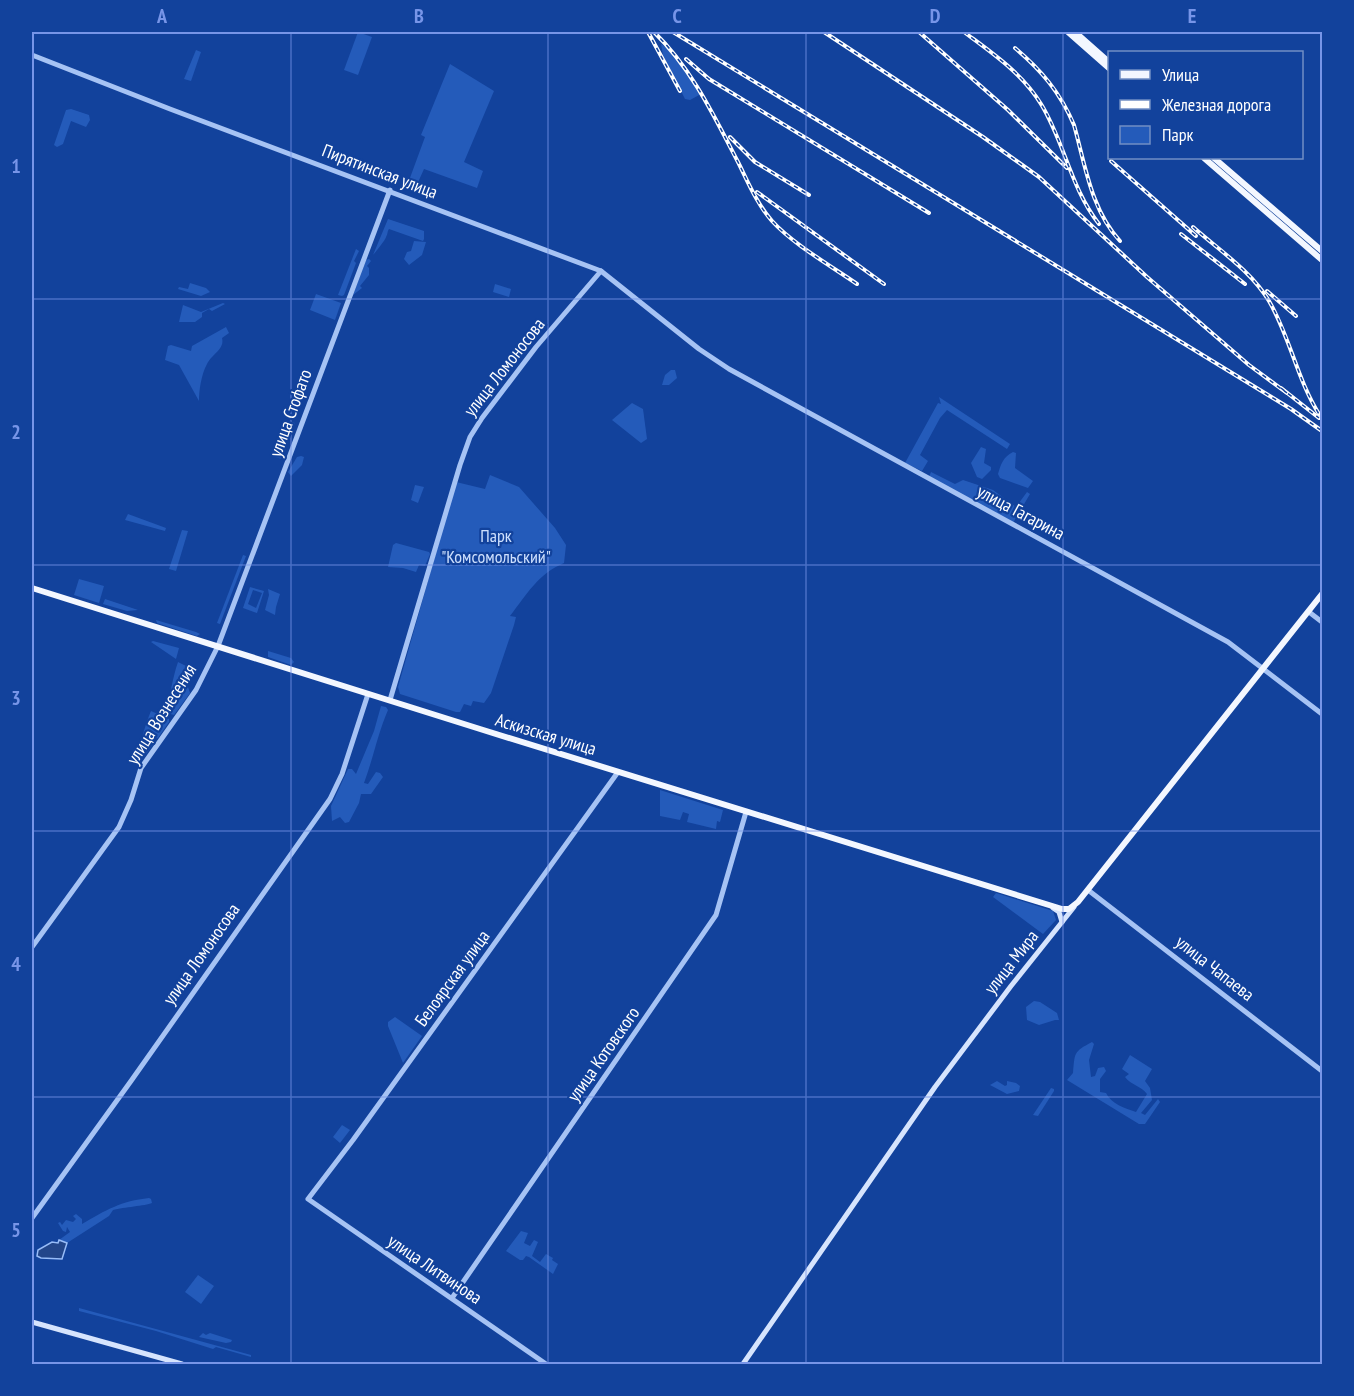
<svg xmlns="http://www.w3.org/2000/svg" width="1354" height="1396" font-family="'PT Sans Narrow',sans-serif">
  <rect width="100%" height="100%" fill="#12429c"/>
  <g fill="#245bba" fill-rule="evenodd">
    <polygon points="358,32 372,37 358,75 344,70"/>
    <polygon points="661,44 672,51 701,94 690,100 685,99 663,55"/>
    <polygon points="196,50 201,52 191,81 184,79"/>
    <polygon points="450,64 494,91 464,162 483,171 477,188 424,169 415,189 407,186 425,137 421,135"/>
    <polygon points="71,109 89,115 90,120 86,127 71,121 63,144 57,147 54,145 66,110"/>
    <path d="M388,219L424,231V239L423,241L389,229C387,231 388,234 386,237C386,239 375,253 373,255Z"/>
    <polygon points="414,241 426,242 422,255 409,265 404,259 407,252 411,251"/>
    <polygon points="356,249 359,251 354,261 356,263 344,295 342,296 338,295"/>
    <polygon points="369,259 371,261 367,266 369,268 369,275 360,286 362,288 353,295 366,260"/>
    <polygon points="190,283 206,288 210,292 201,296 178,289 179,287 188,289"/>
    <polygon points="495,284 511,289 509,297 493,292"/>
    <polygon points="316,294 341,303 335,320 310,310"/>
    <polygon points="223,303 225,304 212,311 209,309 202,313 202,317 195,322 179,322 183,305 201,312"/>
    <path d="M226,327L229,333L222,338C225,349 212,354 207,364C201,375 199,391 199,401L179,365L165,360L168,346L171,345L191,351L192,346Z"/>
    <polygon points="671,370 675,370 677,378 669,385 662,385 665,375"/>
    <polygon points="939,397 1010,444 1007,449 947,410 940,418 920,455 928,461 922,471 905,463 938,403 941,404"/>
    <polygon points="632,403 643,409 647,439 641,443 612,420"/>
    <polygon points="289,421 295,423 282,459 272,456 285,422"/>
    <polygon points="981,447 986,449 984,463 991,467 991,470 982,479 977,477 971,463"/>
    <path d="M1013,452L1016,453L1015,468L1033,481L1028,488L1000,478L998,474C1001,464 1003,457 1013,452Z"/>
    <polygon points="301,456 304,457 302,465 291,476 288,472 297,457"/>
    <polygon points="931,472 955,484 963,480 993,490 1016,507 1027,492 1030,494 1013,523 929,477"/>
    <path d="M490,475L519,487L555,528L566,545L564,563C538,574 527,594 510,616L516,617L514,625L491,693L484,703L473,701L471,706L464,704L460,712H456L400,694L398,687L456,482L485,489Z"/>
    <polygon points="415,485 424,487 418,503 411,500"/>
    <polygon points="128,514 166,528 165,531 125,520"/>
    <polygon points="182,530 188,531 176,571 169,569"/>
    <polygon points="396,543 429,552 430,554 425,566 419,565 416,572 403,568 388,567 393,545"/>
    <polygon points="243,555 246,556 220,624 217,623"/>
    <polygon points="79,579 104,586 99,603 74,595"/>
    <path d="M250,587L264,591L257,613L243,608ZM253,590L262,593L256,608L248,604Z"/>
    <polygon points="268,589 280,594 276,607 275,615 265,610 269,595"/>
    <polygon points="105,599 138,610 127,611 103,604"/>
    <polygon points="156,620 196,632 200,634 197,636 157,623"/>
    <polygon points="153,641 179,648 176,659 151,642"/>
    <polygon points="268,651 291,658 294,662 291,665 268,657"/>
    <path d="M178,662L190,668L193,672L187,684L190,693L174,715L164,712C171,696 172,679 178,662Z"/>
    <path d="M381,706L386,707L388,710C378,733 373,759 364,783L368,784L376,772L380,773L383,777L371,794H361L359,803L349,822L345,823L340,817L332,821L331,806L348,769H352L356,774L374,731Z"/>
    <path d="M151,711L169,719V722L158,738L148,740L153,744L144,757H140L137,754C142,739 145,725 151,711Z"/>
    <polygon points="660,790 723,810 720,822 717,821 716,829 687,822 689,814 683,812 680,820 660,816"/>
    <polygon points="996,893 1053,911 1056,920 1043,934 993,897"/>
    <polygon points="1034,1001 1040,1002 1057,1013 1059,1020 1055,1020 1039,1025 1027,1020 1026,1007"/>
    <polygon points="395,1017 422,1036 403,1063 388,1026 388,1022"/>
    <path d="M1092,1042L1094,1044L1089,1060L1091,1077L1095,1076L1098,1068L1104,1067L1106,1071L1100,1079V1092L1106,1093C1111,1104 1125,1108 1136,1112L1147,1094C1141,1086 1131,1085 1125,1077L1129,1074L1122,1069L1130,1055L1152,1069L1145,1081L1150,1088L1152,1100L1141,1113L1145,1115L1158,1099L1160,1102L1145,1124H1139L1067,1080L1073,1073C1075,1053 1073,1052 1092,1042Z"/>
    <polygon points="997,1081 1005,1086 1007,1085 1007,1081 1016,1083 1020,1086 1019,1091 1007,1094 990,1085"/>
    <polygon points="1051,1088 1054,1089 1054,1091 1038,1116 1033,1115"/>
    <polygon points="342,1125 350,1130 340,1143 333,1137"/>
    <path d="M149,1198L151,1199L152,1203C145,1206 124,1207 113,1210L109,1216L67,1243L59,1240L70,1232L67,1227L66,1232L63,1231L58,1223L60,1222L62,1225L66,1220L73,1222L76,1219L73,1216L76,1214L82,1219V1224C106,1210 121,1201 149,1198Z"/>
    <polygon points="521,1231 528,1233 524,1243 530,1246 534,1240 538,1242 532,1256 540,1262 546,1254 553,1258 552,1260 558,1264 553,1274 529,1257 526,1256 523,1260 520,1260 506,1251"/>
    <polygon points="198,1275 214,1286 201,1304 185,1292"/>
    <polygon points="79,1308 251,1355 251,1357 216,1347 213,1349 156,1331 79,1311"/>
    <polygon points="203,1333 206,1335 210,1333 232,1340 231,1342 226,1343 199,1337"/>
  </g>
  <polygon fill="#23468a" stroke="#98bcf7" stroke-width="1.5" points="59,1240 67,1243 62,1259 41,1258 37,1256 38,1250 52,1242 58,1243"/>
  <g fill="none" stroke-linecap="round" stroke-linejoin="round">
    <polyline stroke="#98bcf7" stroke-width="1.5" points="287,1364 290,1364"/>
    <g stroke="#a6c3f4" stroke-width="5">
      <polyline points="32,55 170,109 601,271 699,349 729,369 1228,642 1322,714"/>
      <polyline points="1309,612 1322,622"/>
      <polyline points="390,700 460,465 470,437 482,418 536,347 601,271"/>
      <polyline points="1088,890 1322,1071"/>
      <polyline points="32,947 119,827 131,800 141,768 196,690 218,646 390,190"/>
      <polyline points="32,1218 131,1081 330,799 342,774 368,694"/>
      <polyline points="452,1298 716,915 746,812"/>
      <polyline points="546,1364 308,1199 353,1140 618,772"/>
    </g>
    <g stroke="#d6e4fd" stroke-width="5">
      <polyline points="1053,908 1059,912 1062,922"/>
      <polyline points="32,1322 182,1364"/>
      <polyline points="743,1364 935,1087 1011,986 1074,907"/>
    </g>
    <g stroke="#f3f7ff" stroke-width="6">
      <polyline points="1068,32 1110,69"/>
      <polyline points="1075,32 1110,63"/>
      <polyline points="1204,158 1322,260"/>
      <polyline points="1214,158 1322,251"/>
      <polyline points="32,588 480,729 1062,909 1069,909 1078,902 1322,594"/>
    </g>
    <defs>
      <g id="rail">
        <polyline points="648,32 680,91"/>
        <path d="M654,32C692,69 714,116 738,162C748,182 757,204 772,221C793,244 831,266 857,284"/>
        <polyline points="673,32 1291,409 1322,431"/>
        <polyline points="824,32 983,137 1039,177 1147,277 1249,365 1287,393"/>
        <polyline points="919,32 1008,110 1067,168"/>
        <path d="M964,32C992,53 1022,73 1041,104C1064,141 1071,189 1099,224"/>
        <path d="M1015,48C1041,70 1060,92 1074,125C1085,164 1091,210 1120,241"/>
        <polyline points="686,59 709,79 929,213"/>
        <polyline points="730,137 755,162 809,195"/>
        <polyline points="1111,161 1196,236"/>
        <polyline points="757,192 884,284"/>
        <path d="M1193,227C1219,250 1251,271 1269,301C1290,337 1297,379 1319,414"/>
        <polyline points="1181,234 1245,284"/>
        <polyline points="1267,291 1296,316"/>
        <polyline points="1281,388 1319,418"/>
      </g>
    </defs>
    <use href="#rail" stroke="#fff" stroke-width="4"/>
    <use href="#rail" stroke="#12429c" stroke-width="1.5" stroke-dasharray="4.5" stroke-linecap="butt"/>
  </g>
  <path fill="none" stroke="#7795e8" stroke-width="1.5" stroke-opacity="0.55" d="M291,32V1364M548,32V1364M806,32V1364M1063,32V1364M32,299H1322M32,565H1322M32,831H1322M32,1097H1322"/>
  <g text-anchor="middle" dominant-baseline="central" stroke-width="4.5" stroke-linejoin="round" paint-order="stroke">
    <g font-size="18" fill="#fff" stroke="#12429c">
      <text transform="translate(380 171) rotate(21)">Пирятинская улица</text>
      <text transform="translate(504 367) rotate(-52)">улица Ломоносова</text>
      <text transform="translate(290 413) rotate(-70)">улица Стофато</text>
      <text transform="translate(1021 512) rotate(28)">улица Гагарина</text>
      <text transform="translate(161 714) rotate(-58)">улица Вознесения</text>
      <text transform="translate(546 734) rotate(17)">Аскизская улица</text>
      <text transform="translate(201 954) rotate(-55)">улица Ломоносова</text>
      <text transform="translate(1011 962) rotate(-52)">улица Мира</text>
      <text transform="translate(1215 968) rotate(38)">улица Чапаева</text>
      <text transform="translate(452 978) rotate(-54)">Белоярская улица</text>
      <text transform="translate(603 1054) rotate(-55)">улица Котовского</text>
      <text transform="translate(435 1269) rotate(34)">улица Литвинова</text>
    </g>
    <g font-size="18" fill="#cee0fe" stroke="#12429c">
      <text x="496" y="535">Парк<tspan x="496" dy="21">"Комсомольский"</tspan></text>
    </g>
  </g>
  <rect width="1354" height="1396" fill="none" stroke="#12429c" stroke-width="66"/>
  <rect x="1108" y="51" width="195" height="108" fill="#12429c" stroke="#718ec4" stroke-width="1.5"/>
  <rect x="1120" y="70" width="30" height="9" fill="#f3f7ff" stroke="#718ec4" stroke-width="1.5"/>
  <text x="1162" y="81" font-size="18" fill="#ffffff">Улица</text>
  <rect x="1120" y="100" width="30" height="9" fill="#ffffff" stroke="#718ec4" stroke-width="1.5"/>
  <text x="1162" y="111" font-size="18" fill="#ffffff">Железная дорога</text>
  <rect x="1120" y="126" width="30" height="18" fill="#245bba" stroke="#718ec4" stroke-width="1.5"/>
  <text x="1162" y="141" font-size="18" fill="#ffffff">Парк</text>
  <rect x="33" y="33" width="1288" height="1330" fill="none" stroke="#7795e8" stroke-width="2"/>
  <g font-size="20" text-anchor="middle" font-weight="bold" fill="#7795e8">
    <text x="162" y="23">A</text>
    <text x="419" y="23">B</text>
    <text x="677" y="23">C</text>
    <text x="935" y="23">D</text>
    <text x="1192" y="23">E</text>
    <text x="16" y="173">1</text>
    <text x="16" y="439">2</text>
    <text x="16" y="705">3</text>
    <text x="16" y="971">4</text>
    <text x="16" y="1237">5</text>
  </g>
</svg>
